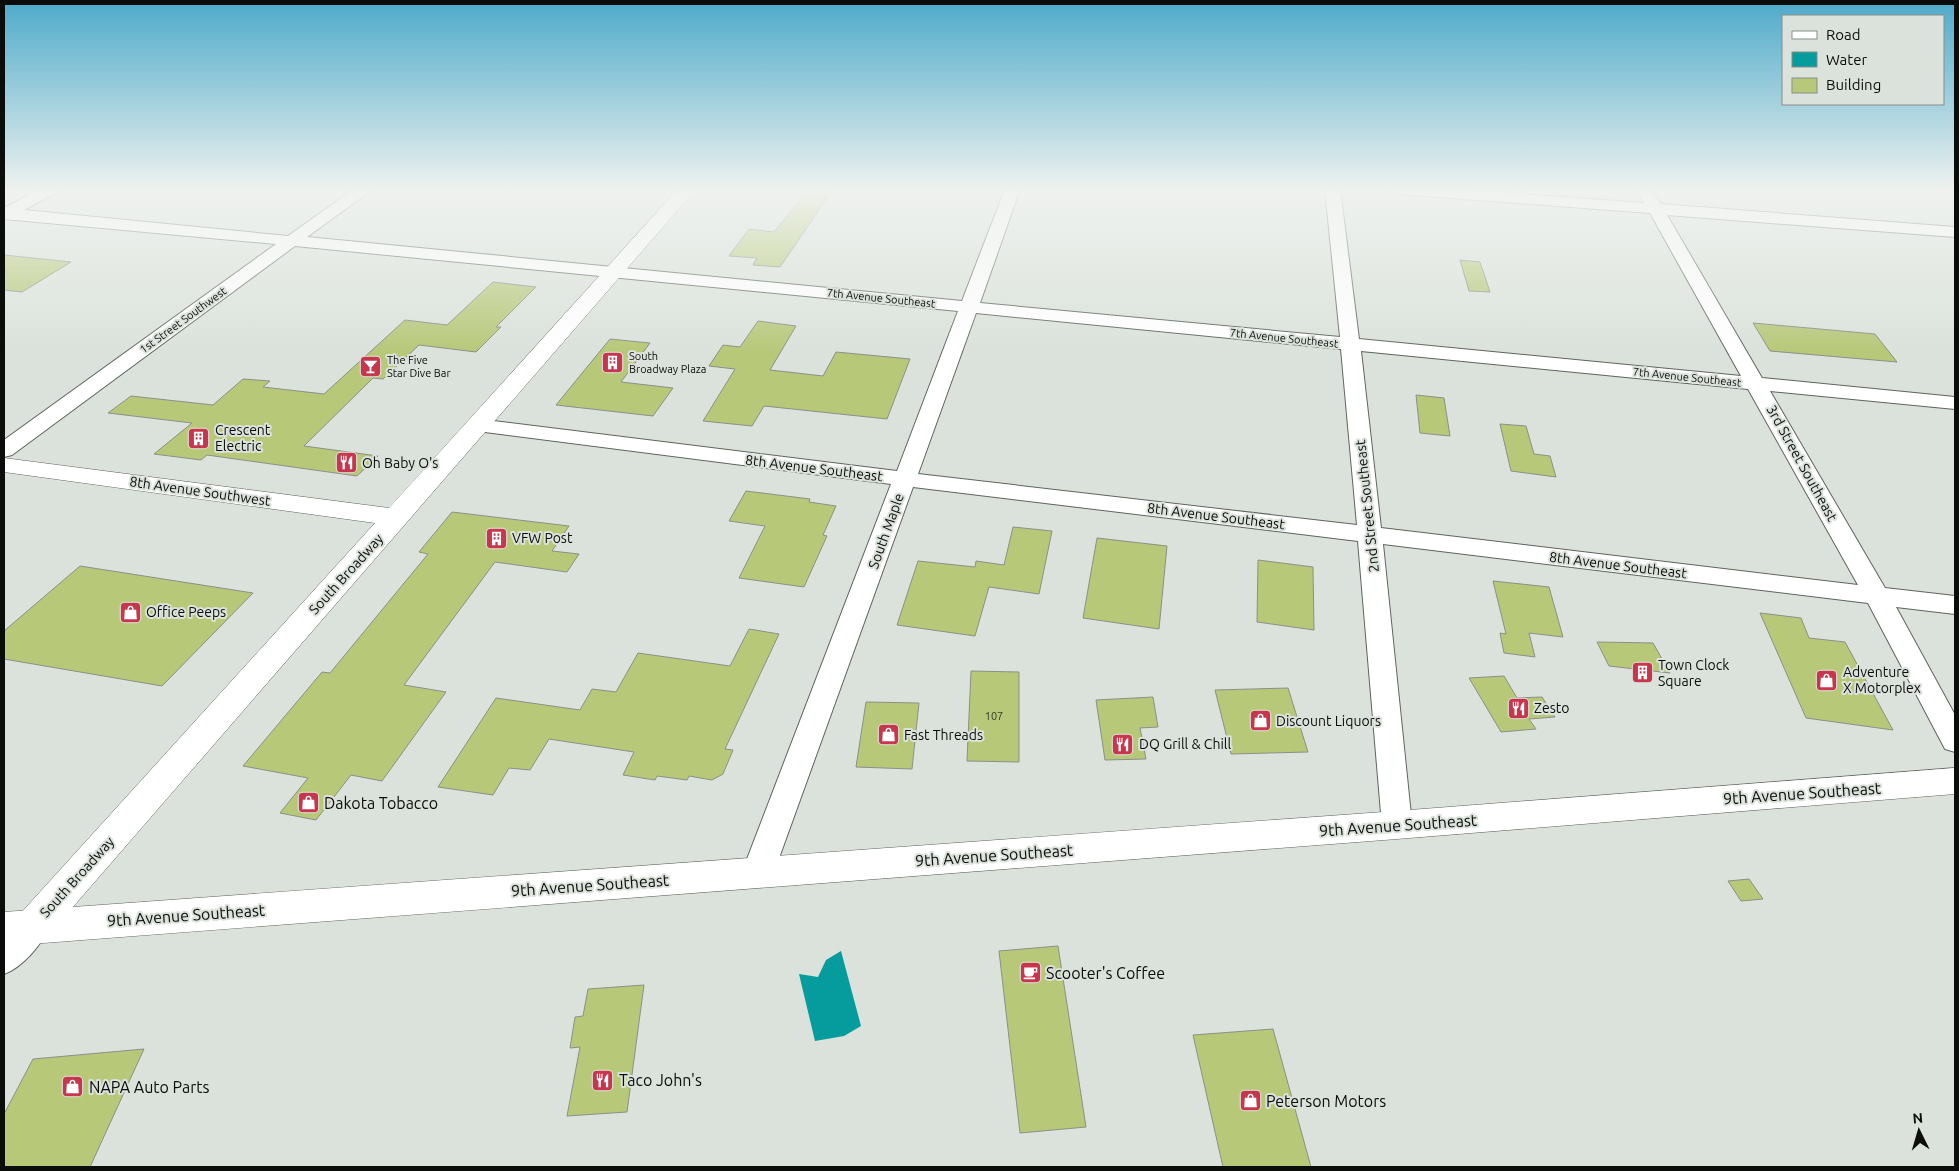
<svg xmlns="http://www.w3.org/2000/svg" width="1959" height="1171" font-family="Ubuntu,sans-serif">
  <rect width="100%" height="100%" fill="#dbe2db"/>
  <polygon fill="#069c9d" points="841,951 861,1026 844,1036 815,1041 799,974 818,977 826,960"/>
  <g fill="#b7c879" stroke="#8d8f87">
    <polygon points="809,189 832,191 780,267 753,265 757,258 729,256 749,229 774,232"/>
    <polygon points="4,255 71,262 22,292 4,290"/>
    <polygon points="1460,260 1480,262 1490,292 1469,291"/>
    <polygon points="493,282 536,287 496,327 501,327 476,352 419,345 383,379 373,378 304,446 378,456 357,476 207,455 201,460 154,454 192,423 108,413 131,396 213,405 243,379 270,381 263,387 324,394 405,320 447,325"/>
    <polygon points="758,321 796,326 770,370 823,376 836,352 910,359 887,419 764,406 752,426 703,421 735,369 709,366 723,345 740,347"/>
    <polygon points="1753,323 1875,334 1897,362 1770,351"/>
    <polygon points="610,339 650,343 621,382 673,388 653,416 556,405"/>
    <polygon points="1416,395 1444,398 1450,436 1420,433"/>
    <polygon points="1500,424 1526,426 1534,454 1550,456 1556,477 1511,471"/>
    <polygon points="746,491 810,499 809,502 836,506 823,535 827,536 804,587 739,578 765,526 729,521"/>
    <polygon points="452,512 569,526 552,551 579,554 567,572 495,562 404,685 446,692 382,781 351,775 316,820 280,813 308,778 243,766 322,672 330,673 428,554 419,552"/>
    <polygon points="1013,527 1052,531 1039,594 989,587 975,636 897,625 918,561 975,567 976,561 1004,565"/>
    <polygon points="1097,538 1167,546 1159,629 1083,618"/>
    <polygon points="1258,560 1313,567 1314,630 1257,622"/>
    <polygon points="80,566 253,593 162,686 4,659 4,631"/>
    <polygon points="1493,581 1549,587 1563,637 1529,633 1535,657 1504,653 1500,633 1506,634"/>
    <polygon points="1760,613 1801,618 1809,638 1845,642 1893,730 1806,718"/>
    <polygon points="749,629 779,634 725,749 733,750 723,774 712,780 689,776 687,780 657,776 655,780 623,775 634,752 549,739 530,770 509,768 493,795 438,787 496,698 580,710 592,689 616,692 638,653 730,666"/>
    <polygon points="1597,642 1653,643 1670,673 1609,666"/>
    <polygon points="971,671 1019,672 1019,762 967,761"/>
    <polygon points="1504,676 1517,698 1542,697 1555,717 1529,719 1536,729 1501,732 1469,678"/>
    <polygon points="1288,688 1308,752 1231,754 1215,690"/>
    <polygon points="1153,697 1158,727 1140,728 1146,759 1105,760 1096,700"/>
    <polygon points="866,702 919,703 912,769 856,767"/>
    <polygon points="1749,879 1763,899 1741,901 1728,881"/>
    <polygon points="1058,946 1086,1127 1020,1133 999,951"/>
    <polygon points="644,985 627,1112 567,1116 580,1047 570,1048 575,1017 583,1016 588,989"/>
    <polygon points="1273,1029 1311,1167 1223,1167 1193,1035"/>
    <polygon points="144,1049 90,1167 4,1167 4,1114 33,1059"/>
  </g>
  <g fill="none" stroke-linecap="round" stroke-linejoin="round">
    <defs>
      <g id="minor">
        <path d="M40,189H59L57,192L24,210L288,236L354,189H370L369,192L307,237L962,301L1005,189H1020L980,303L1340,337L1325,189H1340L1359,339L1741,376L1650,213L1398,194L1392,192L1390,189H1453L1644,203L1636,189H1651L1661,204L1955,227V237L1667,215L1762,378L1955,397V409L1770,391L1885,588L1955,596V614L1896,607L1955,715V752L1945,749L1868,603L1383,544L1412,825L1408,834L1397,838L1386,834L1382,825L1358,541L913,487L774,872L769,882L758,886L747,882L742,872L891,484L477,431L470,429L466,425L470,421L477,419L897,471L958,311L295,246L12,455L4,457V440L276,244L4,219V208ZM976,313L1341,349L1357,525L918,474ZM1361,351L1748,389L1858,585L1381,528Z"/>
        <path d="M33,911L45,915L50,926C41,945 23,967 4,974V934L21,915Z"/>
      </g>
      <polygon id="tertiary" points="678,189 696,189 46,938 33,943 20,938 15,926 20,914 375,523 4,472 4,458 389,508"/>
      <polygon id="primary" points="1955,768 1955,794 1397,839 4,946 4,912 1397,811"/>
    </defs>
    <use href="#minor" stroke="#5e645e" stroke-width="2"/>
    <use href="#tertiary" stroke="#5e645e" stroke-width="1"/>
    <use href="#primary" stroke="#5e645e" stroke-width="1"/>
    <use href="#minor" fill="#fff" fill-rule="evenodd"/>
    <use href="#tertiary" fill="#fff" fill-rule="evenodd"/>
    <use href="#primary" fill="#fff" fill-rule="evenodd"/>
  </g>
  <linearGradient id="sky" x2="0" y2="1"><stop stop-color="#4daaca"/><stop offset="0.54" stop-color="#eff2ef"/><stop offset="1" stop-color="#eff2ef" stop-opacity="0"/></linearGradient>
  <rect width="1959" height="352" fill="url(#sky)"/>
  <defs>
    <symbol id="building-square" viewBox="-11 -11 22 22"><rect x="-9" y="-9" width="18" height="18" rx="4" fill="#c7364d" stroke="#dbe2db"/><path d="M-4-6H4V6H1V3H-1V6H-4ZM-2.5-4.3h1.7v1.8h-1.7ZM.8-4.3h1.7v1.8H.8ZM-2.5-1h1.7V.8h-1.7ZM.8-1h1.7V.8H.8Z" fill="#fff"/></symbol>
    <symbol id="bar-square" viewBox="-11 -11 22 22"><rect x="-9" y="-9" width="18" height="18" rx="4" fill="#c7364d" stroke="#dbe2db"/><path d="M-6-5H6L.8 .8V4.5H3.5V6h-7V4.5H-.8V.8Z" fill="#fff"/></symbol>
    <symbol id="restaurant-square" viewBox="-11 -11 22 22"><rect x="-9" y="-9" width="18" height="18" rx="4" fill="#c7364d" stroke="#dbe2db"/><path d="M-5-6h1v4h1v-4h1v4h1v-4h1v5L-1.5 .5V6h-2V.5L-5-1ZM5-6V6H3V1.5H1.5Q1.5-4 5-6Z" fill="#fff"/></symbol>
    <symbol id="shop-square" viewBox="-11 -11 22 22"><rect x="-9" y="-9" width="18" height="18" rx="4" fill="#c7364d" stroke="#dbe2db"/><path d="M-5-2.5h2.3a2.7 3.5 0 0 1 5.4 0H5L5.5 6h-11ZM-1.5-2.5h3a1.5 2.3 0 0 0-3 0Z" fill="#fff"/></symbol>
    <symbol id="cafe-square" viewBox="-11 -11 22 22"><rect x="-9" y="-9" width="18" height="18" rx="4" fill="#c7364d" stroke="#dbe2db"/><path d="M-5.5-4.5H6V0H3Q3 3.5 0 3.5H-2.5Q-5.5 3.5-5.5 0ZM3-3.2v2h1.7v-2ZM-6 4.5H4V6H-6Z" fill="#fff"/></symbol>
  </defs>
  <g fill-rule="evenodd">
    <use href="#building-square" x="600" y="350" width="25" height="25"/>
    <use href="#bar-square" x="358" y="354" width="25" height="25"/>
    <use href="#building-square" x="186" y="426" width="25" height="25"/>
    <use href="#restaurant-square" x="334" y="450" width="25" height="25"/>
    <use href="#building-square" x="484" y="526" width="25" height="25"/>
    <use href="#shop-square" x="118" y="600" width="25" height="25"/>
    <use href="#building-square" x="1630" y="660" width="25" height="25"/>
    <use href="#shop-square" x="1814" y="668" width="25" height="25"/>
    <use href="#restaurant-square" x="1506" y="696" width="25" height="25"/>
    <use href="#shop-square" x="1248" y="708" width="25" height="25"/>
    <use href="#shop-square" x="876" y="722" width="25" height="25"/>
    <use href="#restaurant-square" x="1110" y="732" width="25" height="25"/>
    <use href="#shop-square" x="296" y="790" width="25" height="25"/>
    <use href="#cafe-square" x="1018" y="960" width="25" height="25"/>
    <use href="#restaurant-square" x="590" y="1068" width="25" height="25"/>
    <use href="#shop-square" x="60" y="1074" width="25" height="25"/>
    <use href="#shop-square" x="1238" y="1088" width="25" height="25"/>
  </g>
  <g text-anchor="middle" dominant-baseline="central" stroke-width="4" stroke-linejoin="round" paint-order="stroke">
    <g font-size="11" fill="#0b0d0b" stroke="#dbe2db">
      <text transform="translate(881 298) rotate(6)">7th Avenue Southeast</text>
      <text transform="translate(183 320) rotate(-36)">1st Street Southwest</text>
      <text transform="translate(1284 338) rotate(6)">7th Avenue Southeast</text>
      <text transform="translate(1687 377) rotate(6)">7th Avenue Southeast</text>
    </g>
    <g font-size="11" fill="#0b0d0b" stroke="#dbe2db" text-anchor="start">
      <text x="629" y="356">South<tspan x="629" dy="13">Broadway Plaza</tspan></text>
      <text x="387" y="360">The Five<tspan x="387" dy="13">Star Dive Bar</tspan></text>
    </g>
    <g font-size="11" fill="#363c26">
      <text x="994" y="716">107</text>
    </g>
    <g font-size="14" fill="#0b0d0b" stroke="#dbe2db" text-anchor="start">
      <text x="215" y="430">Crescent<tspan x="215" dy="16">Electric</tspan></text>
      <text x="362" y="463">Oh Baby O's</text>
      <text x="512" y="538">VFW Post</text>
      <text x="146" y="612">Office Peeps</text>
      <text x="1658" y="665">Town Clock<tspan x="1658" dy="16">Square</tspan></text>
      <text x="1843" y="672">Adventure<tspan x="1843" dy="16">X Motorplex</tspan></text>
      <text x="1534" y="708">Zesto</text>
      <text x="1276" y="721">Discount Liquors</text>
      <text x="904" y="735">Fast Threads</text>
      <text x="1139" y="744">DQ Grill &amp; Chill</text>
    </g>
    <g font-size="14" fill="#0b0d0b" stroke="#dbe2db">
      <text transform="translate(1802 463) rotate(61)">3rd Street Southeast</text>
      <text transform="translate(814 468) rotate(7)">8th Avenue Southeast</text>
      <text transform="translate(200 491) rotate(8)">8th Avenue Southwest</text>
      <text transform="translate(1367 506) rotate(-96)">2nd Street Southeast</text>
      <text transform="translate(1216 516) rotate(7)">8th Avenue Southeast</text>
      <text transform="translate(886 531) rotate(-70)">South Maple</text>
      <text transform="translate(1618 565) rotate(7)">8th Avenue Southeast</text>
      <text transform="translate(346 574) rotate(-48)">South Broadway</text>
      <text transform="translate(77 877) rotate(-48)">South Broadway</text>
    </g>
    <g font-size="16" fill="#0b0d0b" stroke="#dbe2db">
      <text transform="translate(1802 793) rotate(-4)">9th Avenue Southeast</text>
      <text transform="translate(1398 825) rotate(-4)">9th Avenue Southeast</text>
      <text transform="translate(994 855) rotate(-4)">9th Avenue Southeast</text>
      <text transform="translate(590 885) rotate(-4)">9th Avenue Southeast</text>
      <text transform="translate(186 915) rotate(-4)">9th Avenue Southeast</text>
    </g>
    <g font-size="16" fill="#0b0d0b" stroke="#dbe2db" text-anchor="start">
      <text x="324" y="803">Dakota Tobacco</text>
      <text x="1046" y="973">Scooter's Coffee</text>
      <text x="619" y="1080">Taco John's</text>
      <text x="89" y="1087">NAPA Auto Parts</text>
      <text x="1266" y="1101">Peterson Motors</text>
    </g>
  </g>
  <rect width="1959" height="1171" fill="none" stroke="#0b0d0b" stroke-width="10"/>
  <rect x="1782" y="15" width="162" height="90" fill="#dbe2db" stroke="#888d88"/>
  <rect x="1792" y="31" width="25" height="8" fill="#ffffff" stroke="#888d88"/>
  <text x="1826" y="40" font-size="15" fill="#0b0d0b">Road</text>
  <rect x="1792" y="52" width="25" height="15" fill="#069c9d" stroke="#888d88"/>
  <text x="1826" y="65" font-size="15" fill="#0b0d0b">Water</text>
  <rect x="1792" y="78" width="25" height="15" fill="#b7c879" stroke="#888d88"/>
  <text x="1826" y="90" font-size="15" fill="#0b0d0b">Building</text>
  <g transform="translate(1919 1131) rotate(355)" stroke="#dbe2db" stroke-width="4" paint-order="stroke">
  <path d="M0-4L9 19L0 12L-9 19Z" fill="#0b0d0b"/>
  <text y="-8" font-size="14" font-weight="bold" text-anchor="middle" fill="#0b0d0b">N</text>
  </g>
</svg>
